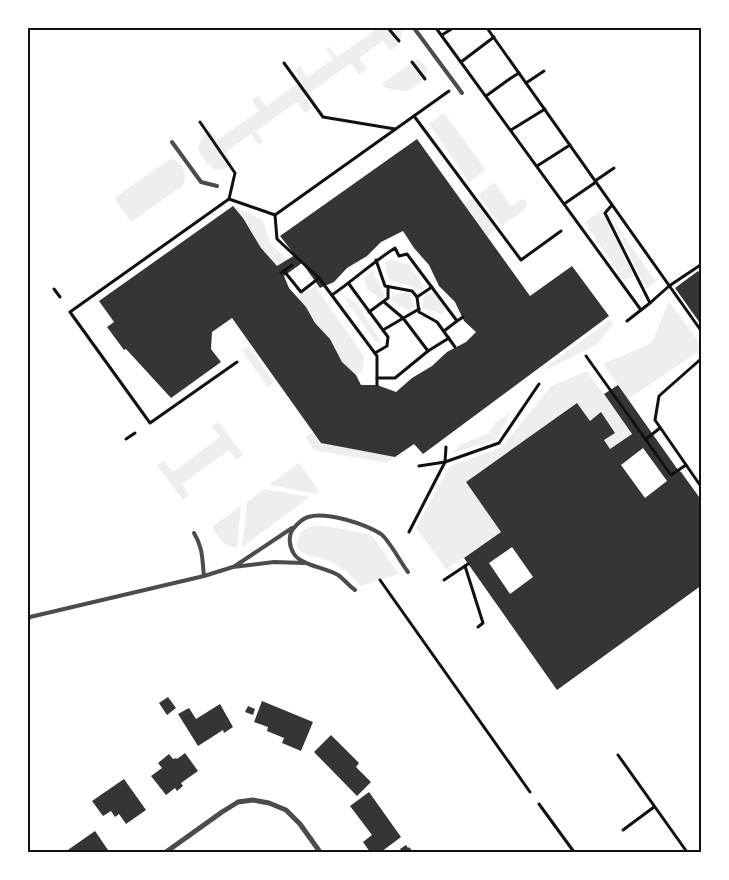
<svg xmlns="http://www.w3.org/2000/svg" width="729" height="880" font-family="'Public Sans',sans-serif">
  <rect width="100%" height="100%" fill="#fff"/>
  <g fill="#eee">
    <path d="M376,28H402C402,39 400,44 391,51L383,41L359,58L367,69L359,75L351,63L304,97L312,108L305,113L297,102L256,131L263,142L259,145L251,134L226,152L233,163C217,179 204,164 198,148L203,136L211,131L217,140L259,111L252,100L258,96L266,106L302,81L295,70L300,66L307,77L333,59L326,48L329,47L337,57L377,29Z"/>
    <path d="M417,59C430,66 431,75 419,83C415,86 412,89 408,90C401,92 391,89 384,87L383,83Z"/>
    <polygon points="444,113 486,170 469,182 429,124"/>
    <path d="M171,159C183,162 189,175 182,186L131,222L114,198L167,161Z"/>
    <polygon points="494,182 511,206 522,199 526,201 527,205 523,211 501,226 478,195"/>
    <polygon points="474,197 496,230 487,237 464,204"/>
    <polygon points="233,206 263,220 270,243 288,260 277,266 261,248 243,218"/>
    <polygon points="602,210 634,276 624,281 585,222"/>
    <polygon points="611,217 656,282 646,289"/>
    <polygon points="390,259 409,265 424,286 421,290 388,279 385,263"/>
    <polygon points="373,271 385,296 381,299 367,289 364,278"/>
    <polygon points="315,286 364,356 363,369 356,375 342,362 330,339 315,323 306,307 298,298"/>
    <polygon points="409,292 414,306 407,310 392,301 392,295"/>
    <polygon points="433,293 445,308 442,314 423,308 424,295"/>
    <polygon points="343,296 356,302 382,344 375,341"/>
    <polygon points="669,301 701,345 701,350 628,399 603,364 650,344 654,338"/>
    <polygon points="610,320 613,324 596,345 548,369 546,367"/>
    <polygon points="249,346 274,382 268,387 242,351"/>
    <polygon points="587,371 632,434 610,449 604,440 600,413 590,421 577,403 466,482 501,532 464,558 446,569 416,528 450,466 502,447 551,386"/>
    <polygon points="511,412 496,440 451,453 462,444 489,433 495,423"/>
    <polygon points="219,422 243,455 236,460 229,450 182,484 189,495 183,500 157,465 164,461 173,472 220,437 212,426"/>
    <polygon points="313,432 322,443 395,457 387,463 314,450 305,437"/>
    <polygon points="299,463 319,491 316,494 269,485"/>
    <polygon points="264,489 310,497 242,547 247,502"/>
    <path d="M241,506L237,547C223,547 220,539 213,529V526Z"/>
    <path d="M320,525L368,534L373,537L399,574L361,586C351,575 340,565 326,560C316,556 305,557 297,548C298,532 303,527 320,525Z"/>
  </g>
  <g fill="#353535" fill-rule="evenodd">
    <path d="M417,139L530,296L572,266L609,316L423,454L414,444L395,457L321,443L232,318L212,332L211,349L221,362L171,398L126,349L124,350L107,327L114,322L99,301L233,206L243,218L261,248L277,266L295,255L280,236ZM403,231L414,248L429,265L439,286L455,302L464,321L476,332L466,342L447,352L432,366L412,378L396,392L377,385H361L356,375L342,362L330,339L315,323L306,307L289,288L284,276L302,263L320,288L334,282L347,268L367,256L381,242Z"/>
    <polygon points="698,271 702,276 702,326 675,288"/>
    <path d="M618,385L678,470L681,472L702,501V585L557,690L464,558L501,532L466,482L577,403L590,421L601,412L615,433L604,440L610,449L632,434L604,394ZM643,448L667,481L645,498L621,465ZM512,547L533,577L510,594L489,563Z"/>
    <polygon points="168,697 176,708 167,715 159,703"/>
    <polygon points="262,701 313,722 301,751 282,743 284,738 267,731 268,727 254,722"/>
    <polygon points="220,704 233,727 224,733 223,730 198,746 178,714 189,708 196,719"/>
    <polygon points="248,706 255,709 253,715 245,712"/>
    <polygon points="331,735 359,763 356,767 371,782 357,796 314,752"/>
    <polygon points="185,753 198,771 181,783 183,786 177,791 175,788 166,795 151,776 162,768 158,763 169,754 173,759 176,758 177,759"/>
    <polygon points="124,779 146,810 126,824 119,814 115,817 111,811 103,816 92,801"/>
    <polygon points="369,792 401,837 381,852 370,852 363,842 372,835 350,806"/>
    <polygon points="95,831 108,850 104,852 65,852"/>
    <polygon points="406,845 408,848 409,847 413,852 402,852 400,849"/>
  </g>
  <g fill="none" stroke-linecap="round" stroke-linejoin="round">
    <g stroke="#111" stroke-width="3">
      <polyline points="388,28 399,41"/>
      <polyline points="436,28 641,310"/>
      <polyline points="487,28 702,332"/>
      <polyline points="442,35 453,28"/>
      <polyline points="412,62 425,79"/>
      <polyline points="461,62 494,37"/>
      <polyline points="284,63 323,117 395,129"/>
      <polyline points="526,83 544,71"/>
      <polyline points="486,96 511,78 519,73"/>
      <polyline points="414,116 521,260 561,231"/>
      <polyline points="200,122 235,173 229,199"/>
      <polyline points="511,130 545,109"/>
      <polyline points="537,166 570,145"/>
      <polyline points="595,181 614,168"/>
      <polyline points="564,204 596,182"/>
      <polyline points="612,205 605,213 650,303 627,321"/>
      <polyline points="275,215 277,239 319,278 377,356 377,385"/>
      <polyline points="376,260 385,286 412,291 417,297 432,287"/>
      <polyline points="284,271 301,292 319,278"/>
      <polyline points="281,273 292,265"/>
      <polyline points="349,284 388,337 387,346 375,353"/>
      <polyline points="54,289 60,297"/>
      <path d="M332,295C354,280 373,262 395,248L399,256L407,254L457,321L463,317"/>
      <polyline points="417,297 419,312 437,322 455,347"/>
      <polyline points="650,303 669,286 702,264"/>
      <polyline points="369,312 388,298 388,287"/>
      <polyline points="383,330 419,309"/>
      <polyline points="444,331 457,321"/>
      <polyline points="428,351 449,338"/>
      <polyline points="586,356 671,475 686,465"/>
      <polyline points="702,358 659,396 655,420 702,488"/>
      <polyline points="237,362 150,423 70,312 229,199 275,215 449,91"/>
      <polyline points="377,378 395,378 428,351 403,318 384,302"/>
      <polyline points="126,439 135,433"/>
      <polyline points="646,439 660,428"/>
      <polyline points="419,466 445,462 499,443 539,384"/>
      <polyline points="409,532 445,462 446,447"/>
      <polyline points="465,566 483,623 478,627"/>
      <polyline points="380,580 530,792"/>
      <polyline points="444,580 468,564"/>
      <polyline points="701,694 702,694"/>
      <polyline points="618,755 687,852"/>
      <polyline points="539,804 574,852"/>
      <polyline points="623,830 654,807"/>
    </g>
    <g stroke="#4c4c4c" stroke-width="4">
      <polyline points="414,28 462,93"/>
      <polyline points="172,142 201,182 217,186"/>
      <path d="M194,533C203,548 202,558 204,576"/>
      <polyline points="235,566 292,528"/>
      <path d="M355,590C349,586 344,579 338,575C326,568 301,565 294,554C289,546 288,536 293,529C297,524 302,519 308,517C326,511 365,524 381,534C389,540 401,563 408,572"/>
      <polyline points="28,619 30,617 204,576 233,567 274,562 304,563"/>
    </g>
    <polyline stroke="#4c4c4c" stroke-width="5" points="166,852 222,812 238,802 253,800 269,803 286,810 300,824 320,852"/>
  </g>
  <rect width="729" height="880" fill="none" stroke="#ffffff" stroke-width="58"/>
  <rect x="29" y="29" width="671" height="822" fill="none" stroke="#111" stroke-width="2"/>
</svg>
